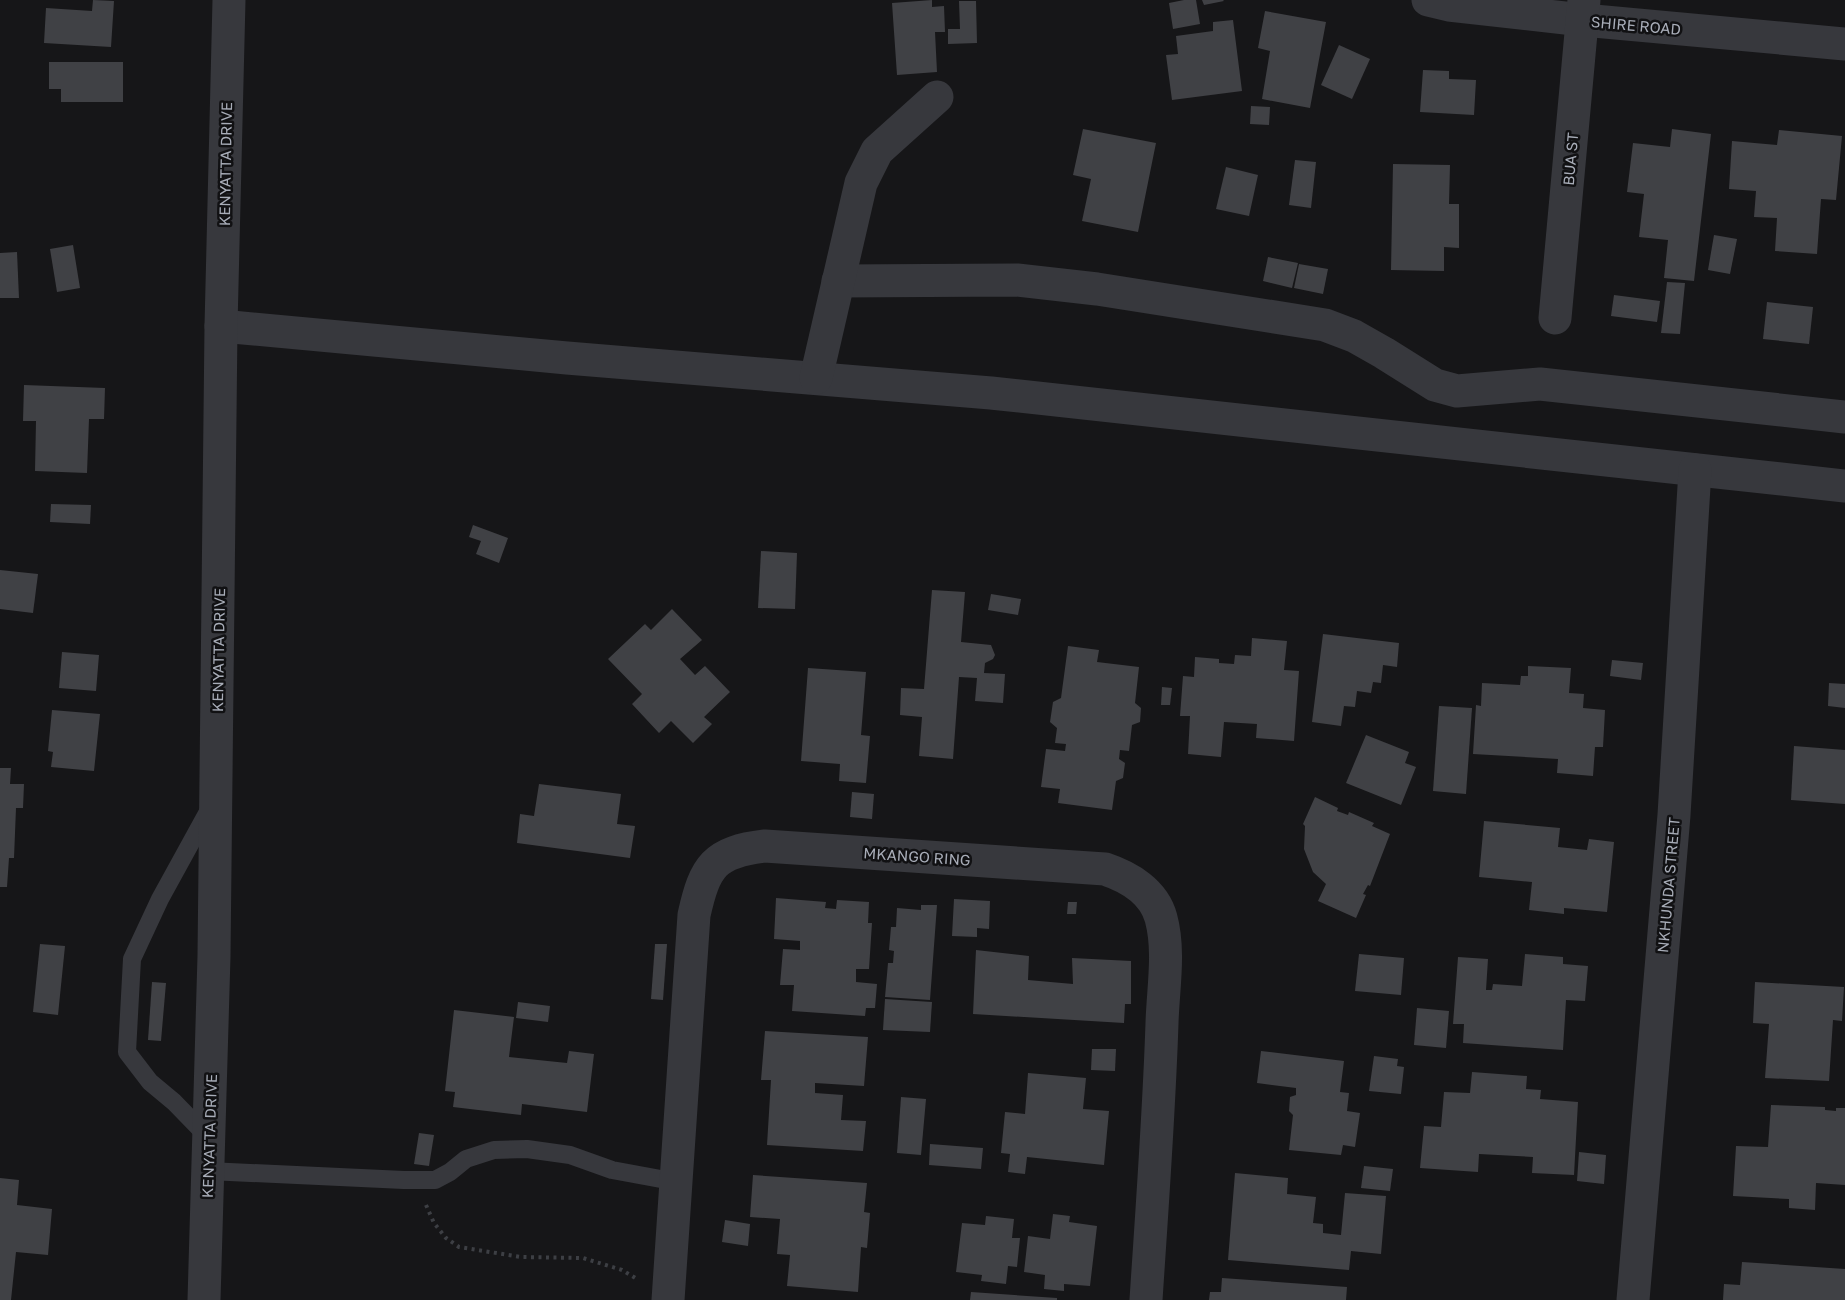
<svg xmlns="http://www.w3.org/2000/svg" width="1845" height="1300" font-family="'Golos Text',sans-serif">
  <rect width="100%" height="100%" fill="#161618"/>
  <g fill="#404145">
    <polygon points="93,0 114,1 111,47 44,43 46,8 92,11"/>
    <polygon points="932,0 932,7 944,6 945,32 935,32 937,72 897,75 892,3"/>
    <polygon points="1184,0 1196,0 1200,24 1173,29 1169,3"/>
    <polygon points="1202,0 1223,0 1224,1 1204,5"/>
    <polygon points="959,1 976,1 977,43 948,44 948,29 960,29"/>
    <polygon points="1265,11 1326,22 1310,108 1262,99 1270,51 1258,48"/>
    <polygon points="1233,20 1242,91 1172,100 1166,55 1178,54 1176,36 1213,31 1213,22"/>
    <polygon points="1339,45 1370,59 1352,99 1321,85"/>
    <polygon points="49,62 123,62 123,102 61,102 61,89 49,89"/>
    <polygon points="1423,70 1449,71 1449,79 1476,80 1474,115 1420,112"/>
    <polygon points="1251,106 1270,107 1269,125 1250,124"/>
    <polygon points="1083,129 1156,143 1138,232 1082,221 1091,179 1073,175"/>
    <polygon points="1672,129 1711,134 1694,281 1664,278 1668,240 1639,237 1644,194 1627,192 1633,143 1670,147"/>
    <polygon points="1779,130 1842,136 1836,200 1821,199 1817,254 1775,251 1777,218 1754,217 1756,191 1729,189 1732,141 1777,145"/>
    <polygon points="1295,160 1316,162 1311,208 1289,205"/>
    <polygon points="1393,164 1450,165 1449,204 1459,204 1459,248 1444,247 1444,271 1391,270"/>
    <polygon points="1226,167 1258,175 1249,216 1216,209"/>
    <polygon points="1714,235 1737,239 1730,274 1708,270"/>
    <polygon points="73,245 80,288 57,292 50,249"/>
    <polygon points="17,252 19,298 0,298 0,253"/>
    <polygon points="1268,257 1298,263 1292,288 1263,281"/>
    <polygon points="1299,264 1328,269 1323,294 1294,288"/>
    <polygon points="1667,282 1685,283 1680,334 1661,333"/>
    <polygon points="1614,295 1660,301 1657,322 1611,316"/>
    <polygon points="1767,302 1813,307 1809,344 1763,339"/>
    <polygon points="24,385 105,388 104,419 89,419 87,473 35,471 36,421 23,421"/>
    <polygon points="51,504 91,505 90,524 50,522"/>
    <polygon points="473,525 508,538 499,563 476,554 481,541 469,537"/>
    <polygon points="761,551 797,553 795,609 758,608"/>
    <polygon points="0,570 38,574 33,613 0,609"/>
    <polygon points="932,590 965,592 961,642 991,645 995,655 993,659 985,663 984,673 1005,674 1003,703 975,701 977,678 959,677 953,759 919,756 922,717 900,715 901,688 924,689"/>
    <polygon points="991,594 1021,599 1018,615 988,610"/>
    <polygon points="672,609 702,640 680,659 695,675 705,666 730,692 704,717 712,724 693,743 671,721 659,733 632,704 642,694 608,659 645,624 651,630"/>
    <polygon points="1323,634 1399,643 1397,667 1383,665 1381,683 1373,682 1371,693 1357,691 1355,707 1344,706 1341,726 1312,722"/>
    <polygon points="1252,638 1287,641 1284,670 1299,671 1294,741 1256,738 1257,724 1224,722 1221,757 1188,754 1190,716 1180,716 1183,676 1194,677 1195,657 1219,659 1219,663 1234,664 1235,655 1251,656"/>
    <polygon points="1068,646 1099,650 1097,662 1139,667 1135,703 1141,708 1140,722 1132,725 1129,751 1120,750 1119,759 1125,763 1123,778 1116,781 1112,810 1058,803 1060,789 1041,787 1046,749 1065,751 1066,744 1055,743 1057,728 1050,722 1053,702 1061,698"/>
    <polygon points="62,652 99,655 96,691 59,688"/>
    <polygon points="1612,660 1643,663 1641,680 1610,676"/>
    <polygon points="1528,666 1571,668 1569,693 1584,694 1583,708 1605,710 1603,747 1595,747 1593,776 1557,773 1558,759 1473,754 1476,705 1481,706 1482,683 1520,685 1521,676 1528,676"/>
    <polygon points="808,668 866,672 861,735 870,736 866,783 839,781 840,764 801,761"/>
    <polygon points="1829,683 1845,684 1845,708 1828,706"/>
    <polygon points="1162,687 1172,688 1170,705 1161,705"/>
    <polygon points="1439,706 1472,708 1466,794 1433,791"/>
    <polygon points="52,710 100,714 94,771 51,767 53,752 48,751"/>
    <polygon points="1366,735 1409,752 1405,763 1416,767 1401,805 1346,783"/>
    <polygon points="1794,746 1845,750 1845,804 1791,800"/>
    <polygon points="0,768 11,768 10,784 24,784 23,808 16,808 14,858 9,858 7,887 0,887"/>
    <polygon points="539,784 621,794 617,824 635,826 630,858 517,843 520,814 534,816"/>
    <polygon points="852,792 874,794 872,819 850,817"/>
    <polygon points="1315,797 1338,808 1337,811 1348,815 1349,812 1374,823 1372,826 1390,834 1370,886 1368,885 1363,894 1366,895 1356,918 1318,901 1326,884 1313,872 1304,849 1305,826 1303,824"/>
    <polygon points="1484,821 1560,828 1558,847 1587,850 1589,839 1614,842 1607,912 1564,908 1564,914 1529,910 1532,882 1479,877"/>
    <polygon points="776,898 826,902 825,908 836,909 837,900 869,902 868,923 872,923 869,969 856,969 856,982 877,984 875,1008 866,1008 865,1016 792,1011 794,985 780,985 783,949 800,950 800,941 774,939"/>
    <polygon points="954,899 990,901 989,929 977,928 977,937 952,936"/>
    <polygon points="1068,902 1077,902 1076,914 1067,914"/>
    <polygon points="921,905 937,905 930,1000 885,997 888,963 893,963 894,951 889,950 891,927 896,927 897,908 921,910"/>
    <polygon points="40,944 65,946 58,1015 33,1012"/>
    <polygon points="655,944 667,944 663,1000 651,999"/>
    <polygon points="976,950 1029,956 1028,980 1073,984 1072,958 1131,961 1131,1004 1125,1004 1124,1023 973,1014"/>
    <polygon points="1359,954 1404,958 1401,995 1355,991"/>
    <polygon points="1525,954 1563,957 1563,964 1588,966 1585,1001 1566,1000 1563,1050 1463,1043 1464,1024 1453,1024 1458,957 1488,959 1486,990 1492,990 1493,984 1522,986"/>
    <polygon points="152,982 166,983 161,1041 148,1040"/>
    <polygon points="1755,982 1844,987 1842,1021 1833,1020 1829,1081 1765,1078 1769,1024 1753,1023"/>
    <polygon points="885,999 932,1002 930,1032 883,1030"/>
    <polygon points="518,1002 550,1006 548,1022 516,1018"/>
    <polygon points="1417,1008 1449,1011 1446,1048 1414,1045"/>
    <polygon points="454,1010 514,1017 509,1057 567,1063 569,1051 594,1054 587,1112 522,1104 521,1115 453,1107 455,1092 445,1091"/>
    <polygon points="765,1031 868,1037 864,1086 815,1083 815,1093 843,1095 841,1120 866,1121 863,1151 767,1145 771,1080 761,1080"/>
    <polygon points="1092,1049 1116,1049 1115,1071 1091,1070"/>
    <polygon points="1261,1051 1344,1061 1340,1092 1349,1093 1347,1111 1360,1113 1355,1147 1343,1145 1341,1155 1289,1150 1293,1115 1289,1111 1290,1097 1296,1095 1296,1088 1257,1083"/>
    <polygon points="1374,1056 1398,1059 1397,1066 1404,1067 1401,1094 1369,1091"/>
    <polygon points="1472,1072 1527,1076 1526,1089 1541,1090 1540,1099 1578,1102 1574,1175 1532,1173 1533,1157 1479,1154 1478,1172 1420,1168 1424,1126 1441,1127 1444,1092 1470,1093"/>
    <polygon points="1028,1073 1086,1078 1083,1109 1109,1111 1104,1165 1027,1157 1025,1174 1008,1172 1010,1154 1001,1153 1005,1112 1025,1114"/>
    <polygon points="901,1097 926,1099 921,1155 897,1153"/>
    <polygon points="1771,1105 1825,1107 1825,1110 1836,1111 1836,1108 1845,1108 1845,1185 1816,1183 1815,1210 1789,1208 1789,1199 1733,1196 1736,1146 1768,1147"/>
    <polygon points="419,1133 434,1135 429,1166 414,1164"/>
    <polygon points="930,1144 983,1148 981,1169 929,1165"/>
    <polygon points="1579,1152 1606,1155 1604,1184 1577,1181"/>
    <polygon points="1364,1166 1393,1169 1390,1191 1361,1188"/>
    <polygon points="1235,1173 1288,1178 1287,1194 1316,1197 1313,1223 1323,1224 1323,1233 1341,1235 1345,1193 1386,1196 1381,1254 1351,1251 1349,1270 1228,1260"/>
    <polygon points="753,1175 867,1183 864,1212 870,1213 867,1248 861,1247 858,1292 787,1286 790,1255 777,1254 780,1219 750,1217"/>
    <polygon points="0,1178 19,1180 17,1205 52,1209 48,1255 16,1252 11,1300 0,1300"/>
    <polygon points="1053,1214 1070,1216 1069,1222 1097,1226 1090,1286 1064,1284 1064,1291 1044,1289 1045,1275 1024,1272 1028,1236 1050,1239"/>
    <polygon points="986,1216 1014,1219 1012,1238 1020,1238 1017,1267 1008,1266 1006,1284 981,1281 982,1275 956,1272 962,1223 985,1225"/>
    <polygon points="725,1220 750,1224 748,1246 722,1242"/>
    <polygon points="1742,1262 1845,1269 1845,1300 1723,1300 1724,1284 1740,1285"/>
    <polygon points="1222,1278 1347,1287 1346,1300 1209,1300 1210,1292 1221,1292"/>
    <polygon points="971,1292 1057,1298 1057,1300 970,1300"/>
  </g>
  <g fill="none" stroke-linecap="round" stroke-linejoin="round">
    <polyline stroke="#3d3f44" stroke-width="4" stroke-dasharray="3 4.5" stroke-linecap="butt" points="426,1205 434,1223 446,1238 459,1247 521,1257 583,1258 622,1270 637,1279"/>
    <g stroke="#37383d" stroke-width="18">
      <polyline points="209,1138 174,1102 150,1082 127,1052 132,959 160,899 210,808"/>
      <polyline points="208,1171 404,1180 435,1180 450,1172 466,1159 494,1150 527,1149 570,1155 612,1170 677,1182"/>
    </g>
    <g stroke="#37383d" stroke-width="33">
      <polyline points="1428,0 1449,5 1583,20 1845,44"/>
      <polyline points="838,281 1017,280 1097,289 1325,325 1354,336 1384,353 1435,385 1457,391 1540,384 1845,417"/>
      <polyline points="1555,318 1584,0"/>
      <polyline points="221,326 567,358 991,393 1845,486"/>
      <polyline points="816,378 861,183 877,151 937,97"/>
      <polyline points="204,1300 214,956 221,326 229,0"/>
      <path d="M668,1300L694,915C705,866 714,852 765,846L1105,869C1129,877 1154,892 1161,918C1170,951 1163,989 1162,1023C1159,1115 1152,1208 1146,1300"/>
      <polyline points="1633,1300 1674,815 1695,470"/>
    </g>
  </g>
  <g text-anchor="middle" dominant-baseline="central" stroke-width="5" stroke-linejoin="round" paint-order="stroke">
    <g font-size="15" fill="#a8adb8" stroke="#111113">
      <text transform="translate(1636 25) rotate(5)">SHIRE ROAD</text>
      <text transform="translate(1570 159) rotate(-85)">BUA ST</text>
      <text transform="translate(225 164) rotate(-89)">KENYATTA DRIVE</text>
      <text transform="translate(218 650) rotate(-89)">KENYATTA DRIVE</text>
      <text transform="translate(917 856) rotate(4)">MKANGO RING</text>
      <text transform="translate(1668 885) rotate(-85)">NKHUNDA STREET</text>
      <text transform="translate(209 1136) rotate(-88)">KENYATTA DRIVE</text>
    </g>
  </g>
</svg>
